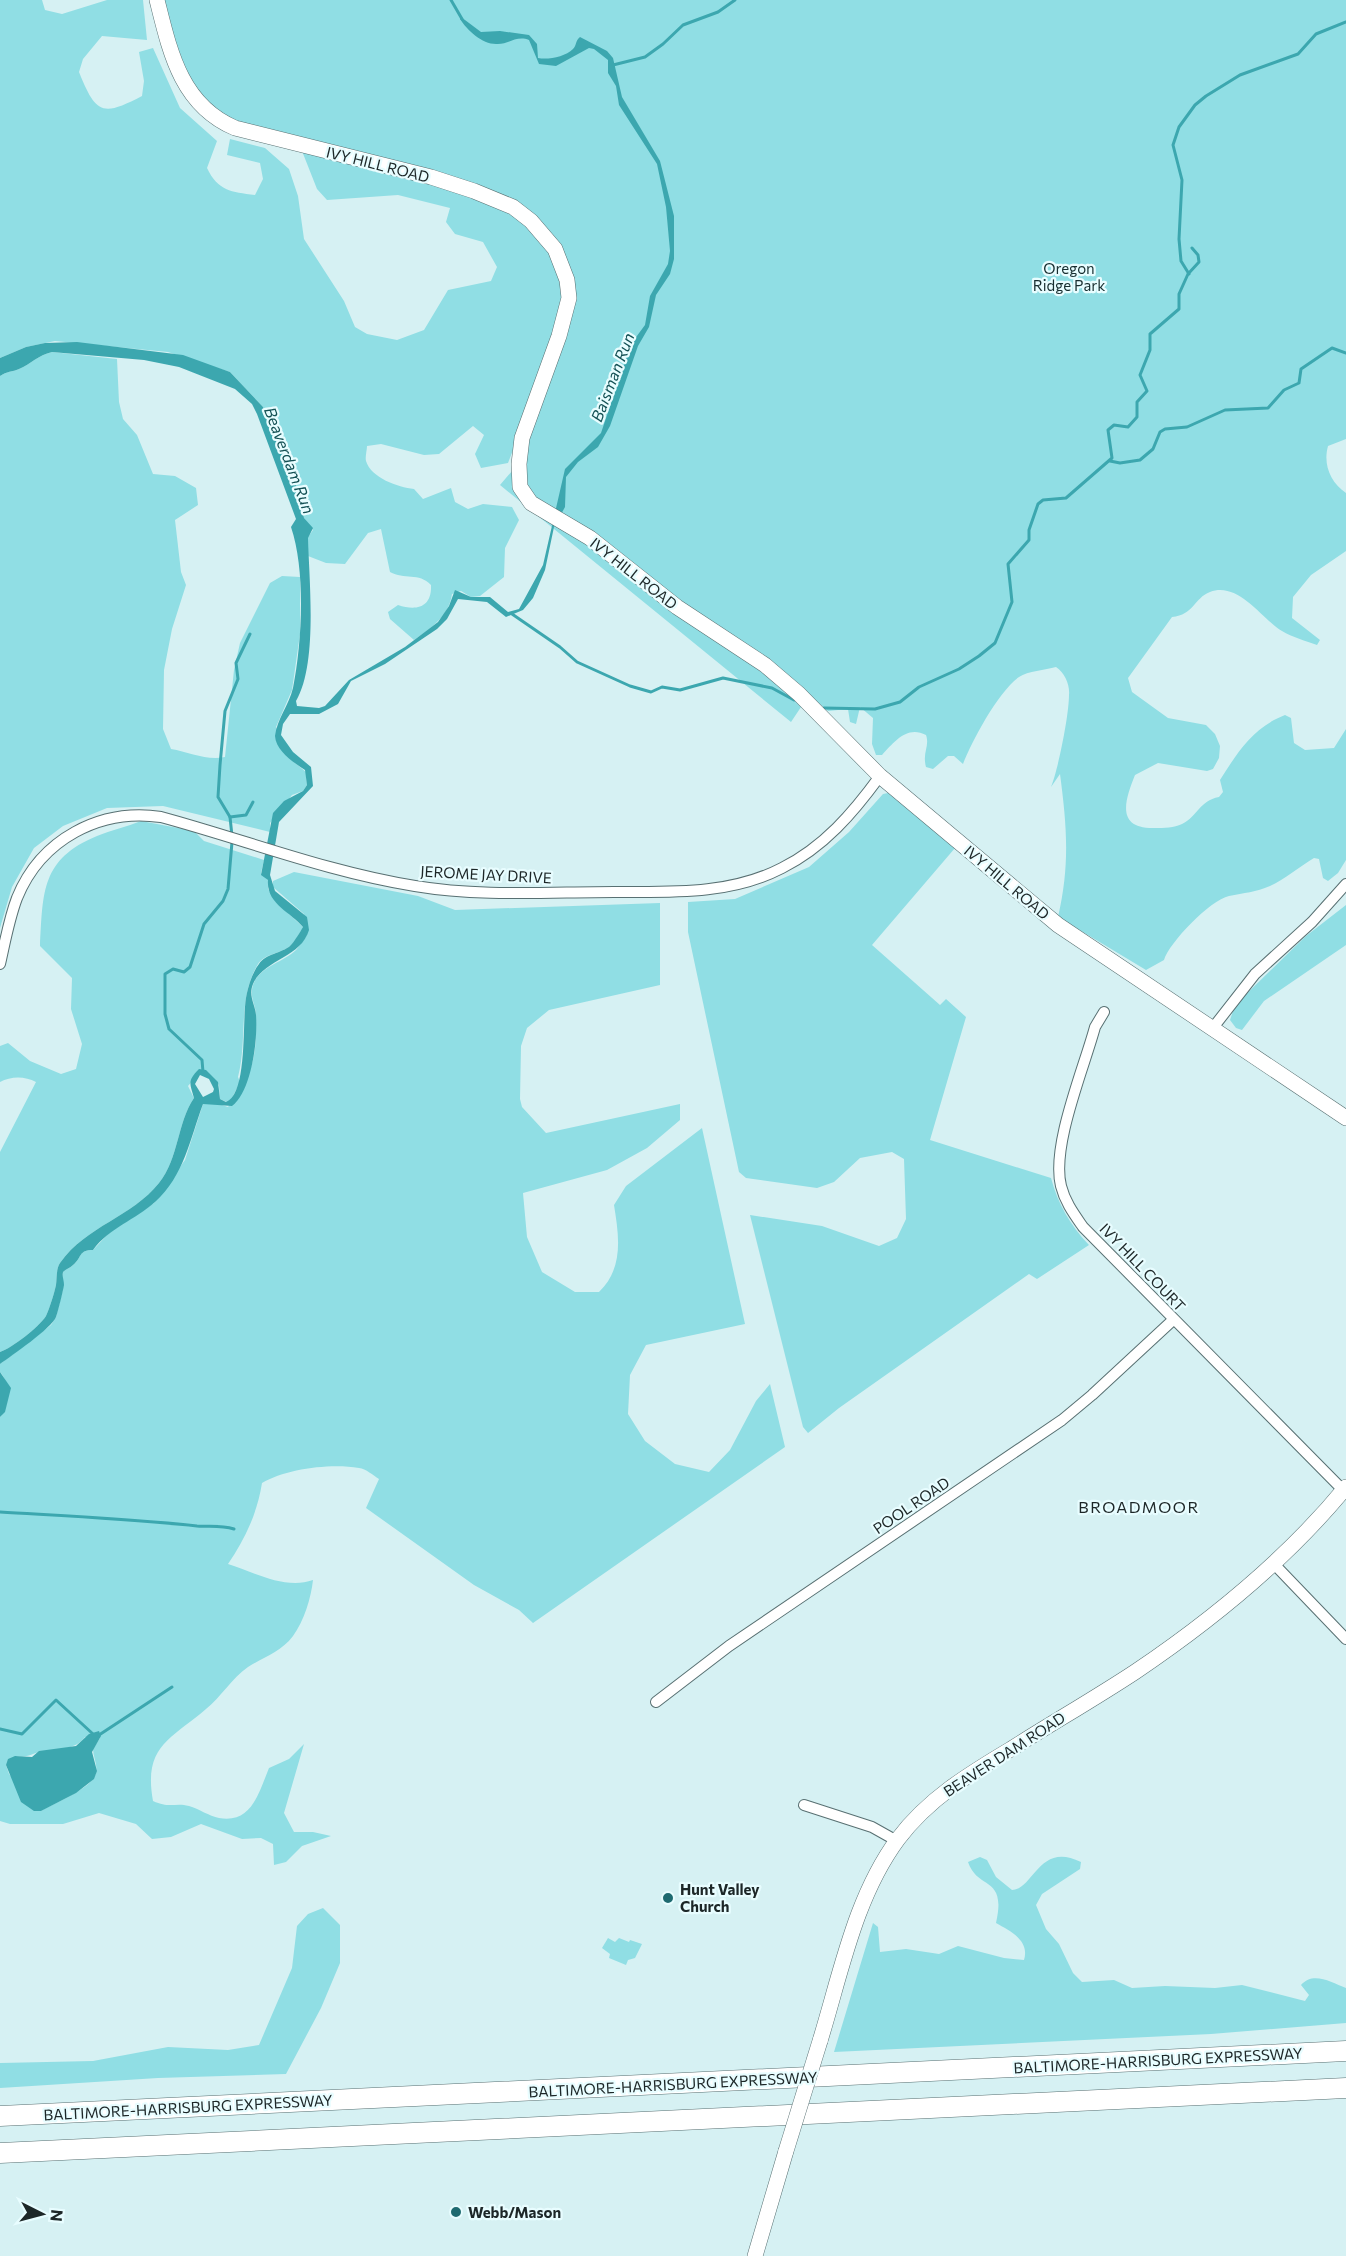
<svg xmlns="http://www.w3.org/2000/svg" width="1346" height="2256" font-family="Commissioner,sans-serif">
  <rect width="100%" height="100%" fill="#d6f1f3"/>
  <g fill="#90dee4" fill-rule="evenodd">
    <path d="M0,0H42L45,10L62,14L107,0H143L147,40L102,36L83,59L79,72C96,114 102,117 142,96L144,81L139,52L153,48L180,108L217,141L207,168C218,191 231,192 255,195L263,179L260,163L227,155L230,139L265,148L289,169L298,196L304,239L344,301L355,327L367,334L397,340L424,330L448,290L491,281L497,267L483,242L455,234L446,222L450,208L398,195L327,200L317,189L302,151L470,195L517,216L546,246L558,265L563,291L560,328L508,463L481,468L475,454L484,435L473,426L439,454L424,455L381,444L367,446C367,450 365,457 366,461C371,478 398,487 414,489L423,499L451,488L455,502L468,509L483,504L512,507L519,520L505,548L504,577L480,596L471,597L461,591L452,594C449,616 431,628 414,640L390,619L388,612L398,605C416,611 432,608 431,585C419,572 404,580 390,572L381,529L368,533L345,564L326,563L308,556V537L313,530L304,518L296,485L263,407L230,372L168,352L55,341L26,347L0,358Z"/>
    <path d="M164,0H1346V439L1328,446C1323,464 1330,482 1346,493V551L1311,575L1293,597L1292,618L1320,640L1317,645C1306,641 1292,637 1282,631C1262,619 1238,581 1210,592C1194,598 1194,615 1172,617L1128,678L1132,692L1168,718L1206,725L1215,734L1220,746L1219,758L1213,769L1207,771L1158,763L1135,775C1125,800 1115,829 1155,828C1164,828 1174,828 1182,824C1198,816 1199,801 1219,797L1223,792L1220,780C1238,752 1252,728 1285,715L1291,718L1294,743L1305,750L1334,748L1346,729V860L1338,873L1328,881L1323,878L1319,859L1314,858C1299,867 1285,879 1270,886C1256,892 1244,893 1229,896C1210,900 1169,943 1164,960L1146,970L1058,917C1070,865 1067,827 1060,774L1051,787C1058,770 1069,715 1069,695C1070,685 1065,673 1056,667C1045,670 1028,671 1019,677C998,692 972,741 963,764L954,756H948L933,769L926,767C922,752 930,747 926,735C907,725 894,742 882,755H876L872,744L873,718L860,707L856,724L850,722L848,709L828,711L809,695L791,722L500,485L524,457L572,298L534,217L225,118C181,85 177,51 164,0Z"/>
    <path d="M52,352L117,359L119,402L123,419L137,435L153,474L175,476L196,488L198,505L175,520L181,572L186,585L172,629L164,670L163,729L171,749C189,752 207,761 225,757L234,670L240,643L270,583L282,576L300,577V634L292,690L276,727L294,762L306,772L307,785L303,791L292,795L270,823V832L163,806L107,808L63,826L34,848L12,887L0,928V376C7,371 12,372 19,369C31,364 38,355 52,352Z"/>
    <path d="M888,793L955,848L872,945L940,1005L946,999L966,1017L930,1140L1051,1178C1058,1204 1070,1225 1089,1245L1037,1279L1029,1274L839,1408L808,1433L803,1427L750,1215L822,1226L879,1246L897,1238L906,1219L904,1159L892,1152L860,1158L834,1182L817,1188L746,1178L739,1172L688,932V902L735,899L809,867L849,832L883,794Z"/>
    <path d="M141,821L194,831L204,841L264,860L261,873L268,880V889L276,902L303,927C300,933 295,942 290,946C282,953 264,954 258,964C237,999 248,1039 238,1077L240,1082L231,1100L227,1102L220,1099L219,1085L203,1069L188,1086L194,1098C177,1123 179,1158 159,1183C132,1217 86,1226 60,1263C56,1269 57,1278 56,1285C54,1294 50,1307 46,1316C39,1327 12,1348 0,1352V1152L36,1082C25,1076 11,1076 0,1082V1046L8,1043L30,1061L61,1074L76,1069L82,1044L71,1009L72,978L40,946C43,892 41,859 97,836C111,830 127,827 141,821Z"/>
    <path d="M294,872L418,896L455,910L660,903V985L549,1010L527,1028L521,1046L520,1099L522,1107L546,1133L680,1104V1120L647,1148L607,1170L523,1193L527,1237L542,1272L575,1292H599C624,1268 619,1236 614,1205L626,1186L702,1128L745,1324L646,1345L630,1375L628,1414L645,1441L675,1464L709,1472L730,1450L756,1401L770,1384L785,1447L533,1623L519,1610L474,1585L366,1508L379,1479C373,1475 366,1469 359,1468C330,1463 286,1469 262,1483C257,1514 245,1539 228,1564C254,1572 285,1590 313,1580C311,1598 304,1621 293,1636C281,1652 264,1657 248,1667C232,1678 221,1697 206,1709C171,1739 143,1746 153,1801C171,1809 175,1802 189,1806C199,1809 209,1816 219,1818C252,1824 259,1792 269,1768L289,1759L304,1744L284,1813L294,1832H313L331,1836L302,1846L286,1862L274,1865L273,1844L261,1838L242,1839L201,1824L171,1837L152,1839L136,1824L99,1813L63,1824H10L0,1821V1417C10,1407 10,1382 0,1372V1364L51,1325L56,1317L63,1289V1272C66,1269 70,1268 73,1265C82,1258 78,1250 93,1250L109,1233L154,1203L185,1160L203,1104L213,1102L228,1107C253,1075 257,1057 256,1016C256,1004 249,998 253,985C260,966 284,962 296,950C300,945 304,940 307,935L304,914L273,887V881ZM85,1737L100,1738L93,1749C93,1757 98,1765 96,1773C92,1789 55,1802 41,1811L9,1774L6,1765L17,1756C29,1758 34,1752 45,1751C59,1749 75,1750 85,1737Z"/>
    <polygon points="1346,905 1346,945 1264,1001 1242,1030 1236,1028 1230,1020 1235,1005 1306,936"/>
    <path d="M980,1857L987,1860L996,1877L1012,1890C1034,1889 1039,1841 1081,1862L1080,1869L1042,1894L1036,1905L1046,1929L1059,1944L1073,1973L1082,1982L1114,1980L1132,1988L1165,1986L1215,1988L1242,1985L1305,2001L1309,1995L1301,1985C1313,1971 1331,1982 1346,1988V2023L1211,2034L834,2052L873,1923L878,1927L880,1952L906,1949L939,1954L958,1946L1004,1958L1024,1960C1030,1940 1010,1931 996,1923C1007,1875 978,1891 968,1862Z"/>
    <polygon points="323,1908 340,1925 340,1963 321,2008 286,2074 158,2078 0,2088 0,2063 93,2061 168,2047 228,2050 259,2045 292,1968 297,1926 308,1914"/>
    <polygon points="608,1938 615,1942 619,1938 629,1942 630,1940 642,1944 635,1958 628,1960 626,1965 609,1958 610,1954 602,1948"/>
  </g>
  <g fill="#3ca7af" fill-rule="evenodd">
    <path d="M461,17L481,32L500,31L529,35L537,44L538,58C548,60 565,57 573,49C577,45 575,41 580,37L607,51L613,58L622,97L660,161L674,216V259L670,274L656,295L649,327L638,346L610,426L598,447L578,462L566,477L565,507L554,527L545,570L533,598L523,610L506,617L487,602L458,599L447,619L437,629L385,664L351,681L338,704L319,714H290L283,724L281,735L293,752L311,767L313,786L279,822L270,875L275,891L307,917L309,930C301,958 264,959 253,984C248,996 255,1004 256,1015C258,1038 252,1091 232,1106L203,1104C190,1139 184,1176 155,1202C135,1220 109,1228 93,1250C78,1250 82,1258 73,1265C70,1268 66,1269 63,1272C62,1277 64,1280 64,1285C63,1291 58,1312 56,1317C52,1328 11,1356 0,1364V1352C12,1348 39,1327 46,1316C50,1307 54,1294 56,1285C57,1278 56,1269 60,1263C86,1226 132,1217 159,1183C179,1158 177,1123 194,1098C190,1083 187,1081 199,1069L206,1070L218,1082L220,1099L226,1102C248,1094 242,1020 246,998C248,987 252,973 259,964C265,954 282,953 290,946C295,941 300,932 303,927C291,912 266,904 268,880L261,875L273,813L284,801L303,791L307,785L305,770C293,762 276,751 275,736C277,719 289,705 293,688C302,643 306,571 291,527L296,519L257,414L252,404L235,389L179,367L144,360L52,352C38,355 31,364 19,369C12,372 7,371 0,376V358L26,347L45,343L77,342L183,355L230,372L263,407L296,485L304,518L313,528L308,538C309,580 318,664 296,701L297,706L319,708L325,706L349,680L405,647L438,622L449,606L455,590L471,597H490L508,612L519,609L543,565L565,469L601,433L631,344L645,325L650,296L668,264L670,251L666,207L657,164L619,105L616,86L608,73V60L594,49L589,48L556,66L539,64L529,40C516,35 508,45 496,44C482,44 467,30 460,19ZM200,1075L209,1079L214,1089L213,1092L203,1097L195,1084Z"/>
    <polygon points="0,1372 11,1388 5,1412 0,1417"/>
    <polygon points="99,1731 101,1736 92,1752 97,1771 94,1779 76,1793 41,1811 34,1811 21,1802 6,1765 8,1759 15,1756 32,1757 39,1751 76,1746 89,1734"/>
  </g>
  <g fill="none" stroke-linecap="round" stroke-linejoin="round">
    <g stroke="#3ca7af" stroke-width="3">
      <polyline points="451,0 462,19"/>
      <polyline points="613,65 645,57 663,44 683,25 718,12 735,0"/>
      <polyline points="1189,274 1181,261 1179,239 1182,180 1173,145 1179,127 1195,105 1206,96 1240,75 1298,54 1316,34 1346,22"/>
      <polyline points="1110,461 1120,463 1140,460 1153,449 1160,432 1165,429 1187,427 1225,410 1268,408 1284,390 1299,383 1301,369 1332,348 1346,353"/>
      <polyline points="512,614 560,647 577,662 630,686 651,692 662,687 680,690 723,678 772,688 794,700"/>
      <polyline points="824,708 875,709 900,702 919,687 959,669 979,656 995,643 1012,602 1008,564 1029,540 1029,530 1038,504 1043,500 1066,498 1112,458 1108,430 1114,425 1128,427 1137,417 1137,402 1147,391 1140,375 1150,350 1150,334 1179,309 1179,294 1188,274 1199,262 1198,255 1192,248"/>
      <polyline points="230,817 246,815 253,802"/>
      <polyline points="232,836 230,817 218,797 220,765 225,711 238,679 236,663 250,634"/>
      <polyline points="203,1072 202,1060 169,1029 165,1014 165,974 173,969 184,972 190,967 204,924 223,901 228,889 232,842"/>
      <path d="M0,1512C66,1516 132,1519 197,1526C210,1527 221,1525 234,1529"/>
      <polyline points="0,1729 22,1734 56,1700 93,1734"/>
      <polyline points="99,1735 172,1687"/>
    </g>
    <defs>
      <g id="street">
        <path d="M0,964C5,942 9,919 17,898C41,839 100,808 161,817C246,840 328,872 415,886C480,897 548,892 614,892C671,892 730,895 782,868C824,847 853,813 880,776"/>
        <path d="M1104,1012L1095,1027C1084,1068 1051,1146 1061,1186C1065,1202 1074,1214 1083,1227L1343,1490"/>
        <polyline points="1212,1029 1255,974 1312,922 1346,884"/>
        <polyline points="1273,1563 1346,1639"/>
        <polyline points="656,1702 729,1646 1062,1420 1092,1395 1173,1320"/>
        <polyline points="804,1805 872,1827 897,1841"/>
      </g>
      <g id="secondary">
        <path d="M157,0C170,52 181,105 235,128L431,177L474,191L513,207L531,221L555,249L567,280L569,298L559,336L522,438L519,464L520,487L531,503L590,538L677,607L765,665L799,694L880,776L1058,925L1346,1118"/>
        <path d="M820,2041C841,1973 855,1897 898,1839C928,1799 969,1774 1011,1749C1052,1723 1094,1699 1135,1672C1212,1620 1287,1559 1346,1487"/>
        <polyline points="755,2256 786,2151"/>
      </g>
      <g id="highway">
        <polyline points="0,2116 1346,2051"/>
        <polyline points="0,2153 1346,2088"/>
      </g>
    </defs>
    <use href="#street" stroke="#587072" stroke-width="12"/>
    <use href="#secondary" stroke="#587072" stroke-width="16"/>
    <use href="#highway" stroke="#587072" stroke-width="21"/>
    <use href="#street" stroke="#fff" stroke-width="10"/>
    <use href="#secondary" stroke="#fff" stroke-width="15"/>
    <use href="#highway" stroke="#fff" stroke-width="20"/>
    <defs>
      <polyline id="secondary-bridge" points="786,2151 820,2041"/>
    </defs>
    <use href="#secondary-bridge" stroke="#587072" stroke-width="16" stroke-linecap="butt"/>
    <use href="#secondary-bridge" stroke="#fff" stroke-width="15"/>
  </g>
  <g fill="#1e6a70" stroke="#e8fdff" stroke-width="2">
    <circle cx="668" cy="1898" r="6"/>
    <circle cx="456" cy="2212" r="6"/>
  </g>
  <g text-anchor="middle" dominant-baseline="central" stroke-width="4.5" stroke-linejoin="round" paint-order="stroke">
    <g font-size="15" fill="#1d2728" stroke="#e8fdff">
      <text transform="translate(378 164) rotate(14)">IVY HILL ROAD</text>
      <text transform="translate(634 573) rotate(38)">IVY HILL ROAD</text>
      <text transform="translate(486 874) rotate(3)">JEROME JAY DRIVE</text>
      <text transform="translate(1007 882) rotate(40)">IVY HILL ROAD</text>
      <text transform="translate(1143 1267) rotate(46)">IVY HILL COURT</text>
      <text transform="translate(911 1505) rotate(-34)">POOL ROAD</text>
      <text transform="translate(1004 1754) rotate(-33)">BEAVER DAM ROAD</text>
      <text transform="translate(1158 2060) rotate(-3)">BALTIMORE-HARRISBURG EXPRESSWAY</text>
      <text transform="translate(673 2084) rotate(-3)">BALTIMORE-HARRISBURG EXPRESSWAY</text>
      <text transform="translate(188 2107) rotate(-3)">BALTIMORE-HARRISBURG EXPRESSWAY</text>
    </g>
    <g font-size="15" fill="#172e30" stroke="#e8fdff">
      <text x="1069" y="268">Oregon<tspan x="1069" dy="17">Ridge Park</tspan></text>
    </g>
    <g font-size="15" font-weight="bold" fill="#1d2728" stroke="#e8fdff" text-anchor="start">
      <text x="680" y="1889">Hunt Valley<tspan x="680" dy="17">Church</tspan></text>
      <text x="468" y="2212">Webb/Mason</text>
    </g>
    <g font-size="16" font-style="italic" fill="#145155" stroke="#e8fdff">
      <text transform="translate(612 377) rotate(-69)">Baisman Run</text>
      <text transform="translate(290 460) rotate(69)">Beaverdam Run</text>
    </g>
    <g font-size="16" letter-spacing="1.5" fill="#1d2728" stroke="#e8fdff">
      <text x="1139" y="1506">BROADMOOR</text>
    </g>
  </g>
  <g transform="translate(42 2214) rotate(96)" stroke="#e8fdff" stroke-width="4.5" paint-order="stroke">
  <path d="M0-4.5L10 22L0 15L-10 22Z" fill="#1d2728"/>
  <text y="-9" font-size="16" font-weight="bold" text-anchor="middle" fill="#1d2728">N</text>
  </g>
</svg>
